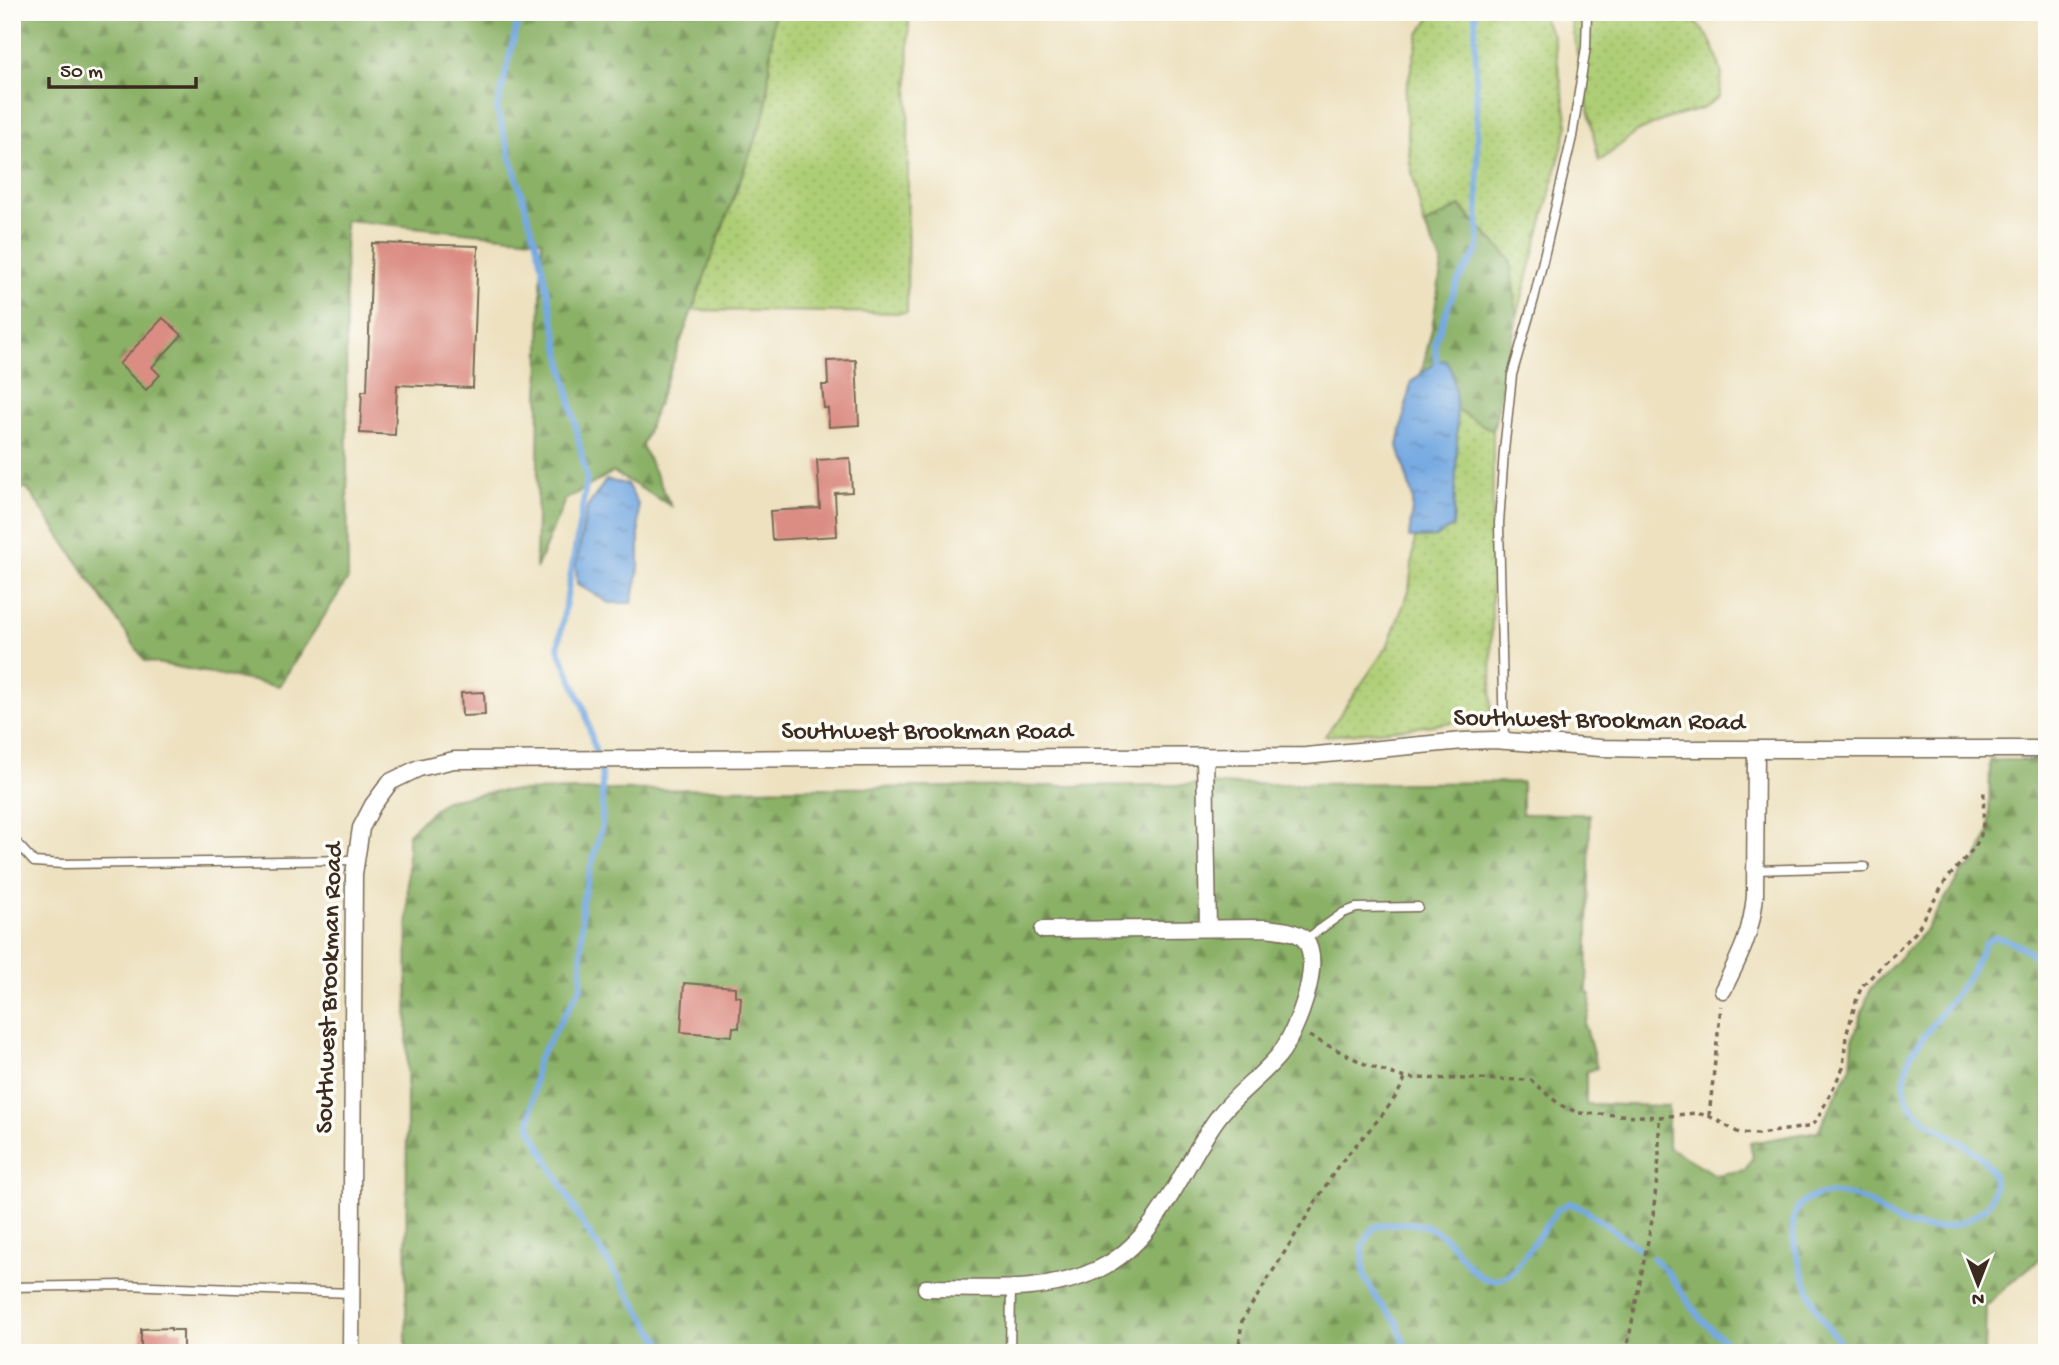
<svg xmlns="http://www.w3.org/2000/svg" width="2059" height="1365" font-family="'Gochi Hand',sans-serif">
  <defs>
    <pattern id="grass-dots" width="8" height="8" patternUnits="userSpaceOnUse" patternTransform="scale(1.75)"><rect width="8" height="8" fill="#aece75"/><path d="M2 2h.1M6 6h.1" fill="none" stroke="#97b165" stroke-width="1.8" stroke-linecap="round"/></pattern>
    <pattern id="forest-firs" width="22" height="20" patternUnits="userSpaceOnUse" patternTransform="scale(1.75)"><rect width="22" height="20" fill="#8ab166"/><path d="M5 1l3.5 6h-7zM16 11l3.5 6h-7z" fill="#729053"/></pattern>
    <pattern id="water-ripples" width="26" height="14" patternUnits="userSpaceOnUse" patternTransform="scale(1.75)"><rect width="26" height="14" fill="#75a9e1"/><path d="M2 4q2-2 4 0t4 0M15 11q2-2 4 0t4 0" fill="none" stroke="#618ab6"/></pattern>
  </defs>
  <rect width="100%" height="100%" fill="#fdfcf7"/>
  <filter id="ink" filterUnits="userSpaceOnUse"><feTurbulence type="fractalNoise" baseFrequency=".0143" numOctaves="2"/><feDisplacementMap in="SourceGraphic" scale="14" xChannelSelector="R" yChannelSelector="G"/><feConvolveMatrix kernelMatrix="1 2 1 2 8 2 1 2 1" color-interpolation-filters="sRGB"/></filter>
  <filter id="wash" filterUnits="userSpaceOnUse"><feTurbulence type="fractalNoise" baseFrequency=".00686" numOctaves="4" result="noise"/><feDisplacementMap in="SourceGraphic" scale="28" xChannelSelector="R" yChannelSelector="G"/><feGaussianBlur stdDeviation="1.57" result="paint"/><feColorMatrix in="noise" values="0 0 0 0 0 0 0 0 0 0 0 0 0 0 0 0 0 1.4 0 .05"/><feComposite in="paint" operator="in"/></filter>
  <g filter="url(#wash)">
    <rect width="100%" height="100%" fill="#ede1c0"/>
    <g fill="url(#grass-dots)" stroke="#747c4a" stroke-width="2">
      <polygon points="774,12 909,12 907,313 692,310 766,110"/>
      <polygon points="1434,12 1539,12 1553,35 1568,125 1517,317 1510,259 1461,206 1424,225 1410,163 1405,95 1419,34"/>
      <polygon points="1569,12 1674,12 1694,21 1708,36 1716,53 1722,75 1719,97 1702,109 1666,119 1635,133 1599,162"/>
      <polygon points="1456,409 1493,431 1491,717 1410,728 1325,736 1387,647 1409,591 1415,538 1436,537 1453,526"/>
    </g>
    <g fill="url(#forest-firs)" stroke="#626e42" stroke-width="2">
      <polygon points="12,12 774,12 766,110 642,446 671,506 613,472 565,500 536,569 542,240 345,220 348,579 279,686 145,661 27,488 12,489"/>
      <polygon points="1460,206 1510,259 1517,317 1493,431 1418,387 1432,329 1442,264 1424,225"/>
      <polygon points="1990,760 2047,760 2047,1253 1997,1294 1989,1304 1986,1304 1985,1353 406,1353 408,833 445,800 499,791 1522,782 1522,814 1590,814 1587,992 1591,994 1589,1013 1585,1024 1597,1068 1586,1072 1586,1104 1668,1106 1668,1147 1716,1175 1745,1170 1753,1158 1750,1143 1818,1131 1851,1066 1853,1040 1870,989 1926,930 1961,873 1975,863 1989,833"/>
    </g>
    <g fill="url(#water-ripples)" stroke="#586a80" stroke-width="2">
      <path d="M1446,360C1464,385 1455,492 1453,526L1436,537L1409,538L1413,499L1398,446L1411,382L1437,361Z"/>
      <polygon points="606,480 627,484 638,504 639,531 639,569 632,603 609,603 577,584 576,565 587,508"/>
    </g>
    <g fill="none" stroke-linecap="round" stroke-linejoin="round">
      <g stroke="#75a9e1" stroke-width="6">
        <polyline points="520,12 497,110 540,256 587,480 558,648 584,708 602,777 602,826 582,902 581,987 537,1061 530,1127 581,1221 668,1353"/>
        <polyline points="1437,367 1435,342 1458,281 1479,249 1475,12"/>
        <polyline points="1653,1258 1668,1273 1701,1319 1737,1353"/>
        <path d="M1408,1353L1396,1321L1377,1300L1364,1275L1363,1245L1374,1227C1396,1222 1423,1220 1442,1235C1465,1253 1478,1299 1514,1271L1557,1210L1570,1203L1585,1210L1638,1248"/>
        <path d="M1847,1353L1845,1348C1836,1337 1826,1326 1819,1314C1814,1305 1811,1294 1807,1284C1794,1250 1774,1195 1832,1194C1848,1194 1865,1199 1877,1208C1883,1212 1889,1217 1895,1220C1917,1231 1945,1231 1967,1220C1976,1215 1987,1209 1991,1199C2013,1147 1917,1134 1906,1096C1902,1082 1907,1067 1911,1054L1970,974L1984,945L1994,937C2016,940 2029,952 2047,965"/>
      </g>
    </g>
    <g id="blocks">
      <g fill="#db8d83">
        <polygon points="372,243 478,246 473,388 397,385 395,435 360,433 362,391 367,391"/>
        <polygon points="163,318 182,335 152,367 160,375 146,390 119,364"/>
        <polygon points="856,360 859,425 829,427 828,408 824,408 822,385 828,385 827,361"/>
        <polygon points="850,458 852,492 835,493 837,536 772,540 770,511 820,508 817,460"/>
        <polygon points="484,692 485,715 462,716 461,693"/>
        <polygon points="684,983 735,987 735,996 741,997 739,1028 733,1027 732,1036 681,1032"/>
        <polygon points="171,1328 171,1330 183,1330 183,1353 141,1353 141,1329"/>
      </g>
    </g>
  </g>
  <g filter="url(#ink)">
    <use href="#blocks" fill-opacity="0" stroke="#796a57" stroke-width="2"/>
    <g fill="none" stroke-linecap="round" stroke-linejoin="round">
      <defs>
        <g id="lane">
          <polyline points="1504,741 1499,523 1504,451 1512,375 1534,299 1572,137 1586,47 1587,12"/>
          <polyline points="12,838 34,862 63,864 356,860"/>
          <polyline points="1755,870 1865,867"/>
          <polyline points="1305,940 1343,913 1356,908 1418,907"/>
          <polyline points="12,1287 124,1285 351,1293"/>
          <polyline points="1010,1353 1011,1288"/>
        </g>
        <g id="street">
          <polyline points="1205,756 1208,928"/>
          <path d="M1723,990C1740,955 1751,936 1755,896L1756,749"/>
          <path d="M926,1288C984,1288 1045,1295 1099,1269C1160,1240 1181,1166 1219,1116C1237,1093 1261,1077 1279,1055C1295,1035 1324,964 1305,940C1297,930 1278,930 1266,928L1043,930"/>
          <polyline points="351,1353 354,874 361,828 373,805 390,782 419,768 454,760 1306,756 1463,741 1493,740 1601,748 1657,749 2047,749"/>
        </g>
      </defs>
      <use href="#lane" stroke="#796a57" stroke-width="11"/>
      <use href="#street" stroke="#796a57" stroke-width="19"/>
      <g stroke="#796a57" stroke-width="3.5" stroke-dasharray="5 5" stroke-linecap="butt">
        <polyline points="1309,1036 1369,1066 1405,1078 1531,1080 1560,1105 1579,1113 1659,1117 1696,1113 1709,1116 1739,1133 1758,1134 1807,1127 1814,1123 1818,1118 1843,1068 1846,1036 1858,995 1863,985 1916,932 1946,880 1975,847 1981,835 1983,825 1984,789"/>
        <polyline points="1709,1116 1721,1006"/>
        <path d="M1238,1353L1242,1321L1336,1169C1356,1142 1395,1107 1405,1078"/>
        <polyline points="1626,1353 1653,1215 1659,1158 1659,1117"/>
      </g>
      <use href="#lane" stroke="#fff" stroke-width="8"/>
      <use href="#street" stroke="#fff" stroke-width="16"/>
    </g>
  </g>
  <g text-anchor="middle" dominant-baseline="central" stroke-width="7" stroke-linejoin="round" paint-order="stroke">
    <g font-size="26" fill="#3b2a1e" stroke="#fdfcf7">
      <text transform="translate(1599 722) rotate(1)">Southwest Brookman Road</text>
      <text x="927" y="733">Southwest Brookman Road</text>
      <text transform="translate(331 988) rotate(-88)">Southwest Brookman Road</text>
    </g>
  </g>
  <rect width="2059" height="1365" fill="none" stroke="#fdfcf7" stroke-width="42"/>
  <g transform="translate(1978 1284) rotate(180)" stroke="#fdfcf7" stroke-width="5" paint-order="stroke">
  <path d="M0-5L12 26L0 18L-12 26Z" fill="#3b2a1e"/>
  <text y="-10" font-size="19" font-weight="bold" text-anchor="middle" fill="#3b2a1e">N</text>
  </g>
  <path d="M49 77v10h147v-10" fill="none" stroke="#3b2a1e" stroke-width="3.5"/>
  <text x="60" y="77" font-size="21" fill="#3b2a1e" stroke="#fdfcf7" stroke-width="5" paint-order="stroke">50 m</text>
</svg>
